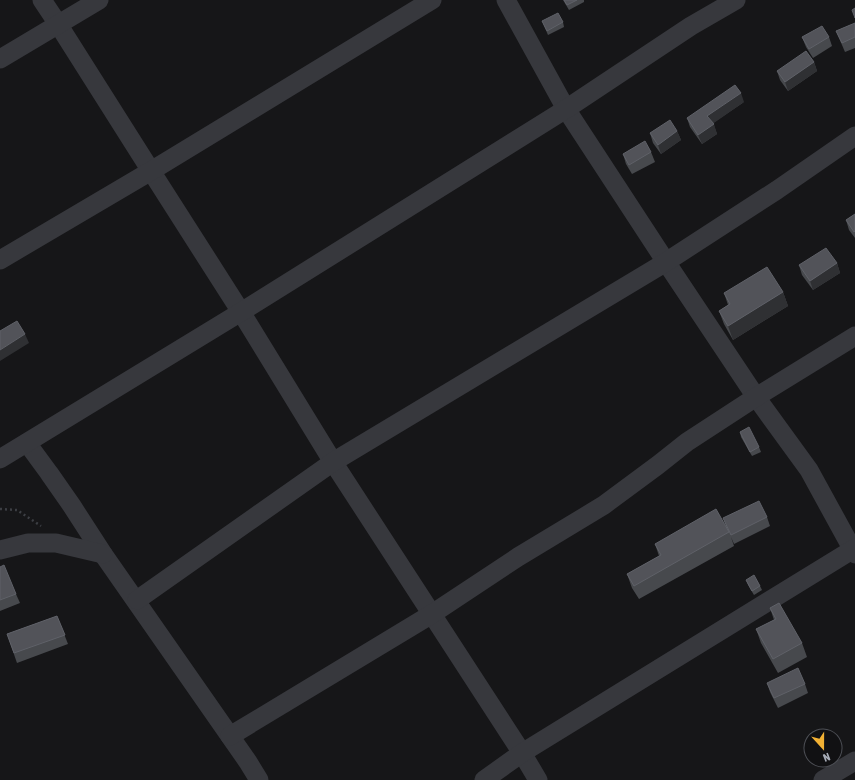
<svg xmlns="http://www.w3.org/2000/svg" width="855" height="780" font-family="'Asap Condensed',sans-serif">
  <rect width="100%" height="100%" fill="#161618"/>
  <g fill="none" stroke-linecap="round" stroke-linejoin="round">
    <polyline stroke="#3d3f44" stroke-width="2.5" stroke-dasharray="2 3" stroke-linecap="butt" points="0,509 17,510 41,526"/>
    <g stroke="#37383d" stroke-width="19">
      <polyline points="42,0 58,24 151,171 241,312 333,462 522,753 538,780"/>
      <polyline points="506,0 566,109 666,262 756,397 809,470 855,554"/>
      <polyline points="0,59 99,0"/>
      <polyline points="0,260 151,171 432,0"/>
      <polyline points="27,443 49,473 72,506 103,554 248,762 259,780"/>
      <polyline points="0,459 241,312 566,109 691,26 736,0"/>
      <polyline points="0,550 28,543 56,543 103,554"/>
      <polyline points="137,600 333,462 666,262 777,190 855,136"/>
      <polyline points="230,736 432,614 518,557 604,505 658,465 687,442 756,397 855,336"/>
      <polyline points="484,780 522,753 855,548"/>
      <polyline points="823,780 855,761"/>
    </g>
  </g>
  <g fill="#47494d">
    <polygon points="563,0 584,0 584,2 569,10"/>
    <polygon points="542,21 563,22 564,27 548,35"/>
    <polygon points="855,23 855,48 845,52 836,31"/>
    <polygon points="802,37 829,37 832,46 813,58 806,47"/>
    <polygon points="814,62 817,71 788,91 780,80 777,71"/>
    <polygon points="744,102 713,123 717,134 702,144 690,127 687,118"/>
    <polygon points="677,131 681,140 661,154 653,143 650,133"/>
    <polygon points="651,152 655,162 632,174 626,164 623,154"/>
    <polygon points="855,214 855,238 849,230 846,220"/>
    <polygon points="837,263 840,273 813,290 802,275 799,265"/>
    <polygon points="783,292 788,306 733,340 724,324 719,311 728,305 724,293"/>
    <polygon points="740,432 759,447 761,452 752,456 741,437"/>
    <polygon points="767,517 770,526 734,544 731,537 734,546 639,599 632,588 627,574 659,556 655,544 726,526 723,518"/>
    <polygon points="0,567 16,594 20,603 0,611"/>
    <polygon points="746,580 760,586 762,590 754,595 748,585"/>
    <polygon points="770,608 802,643 807,657 778,673 761,643 756,629 774,620"/>
    <polygon points="57,616 68,644 17,663 7,634"/>
    <polygon points="767,683 805,684 808,693 778,708 770,692"/>
  </g>
  <g fill="#2f3033">
    <polygon points="814,62 817,71 788,91 785,82"/>
    <polygon points="741,93 744,102 711,125 707,116"/>
    <polygon points="714,124 717,134 702,144 698,135"/>
    <polygon points="677,131 681,140 661,154 658,145"/>
    <polygon points="837,263 840,273 813,290 810,281"/>
    <polygon points="783,292 788,306 733,340 728,326"/>
    <polygon points="25,334 29,343 0,361 0,350"/>
  </g>
  <g fill="#525359" stroke="#5f6168">
    <polygon points="564,0 577,0 567,5"/>
    <polygon points="855,8 855,18 852,10"/>
    <polygon points="558,13 563,22 547,31 542,21"/>
    <polygon points="855,23 855,37 842,43 836,31"/>
    <polygon points="822,26 829,37 809,49 802,37"/>
    <polygon points="806,51 814,62 785,82 777,71"/>
    <polygon points="735,85 741,93 707,116 714,124 698,135 687,118"/>
    <polygon points="670,120 677,131 658,145 650,133"/>
    <polygon points="645,141 651,152 629,165 623,154"/>
    <polygon points="855,214 855,231 854,232 846,220"/>
    <polygon points="826,248 837,263 810,281 799,265"/>
    <polygon points="767,267 783,292 728,326 719,311 730,304 724,293"/>
    <polygon points="17,321 25,334 0,350 0,331"/>
    <polygon points="749,427 759,447 750,452 740,432"/>
    <polygon points="759,501 767,517 731,535 723,518"/>
    <polygon points="716,509 729,532 634,586 627,574 661,555 655,544"/>
    <polygon points="4,565 16,594 0,600 0,567"/>
    <polygon points="754,575 760,586 752,591 746,580"/>
    <polygon points="779,603 802,643 773,659 756,629 776,619 770,608"/>
    <polygon points="57,616 65,635 14,653 7,634"/>
    <polygon points="798,668 805,684 774,698 767,683"/>
  </g>
  <g transform="translate(823 748) rotate(159)"><circle r="19" fill="#111113" stroke="#4d4f55"/>
  <path d="M0-3L7 15L0 10L-7 15Z" fill="#f2b134"/>
  <text y="-6" font-size="11" font-weight="bold" text-anchor="middle" fill="#a8adb8">N</text>
  </g>
</svg>
